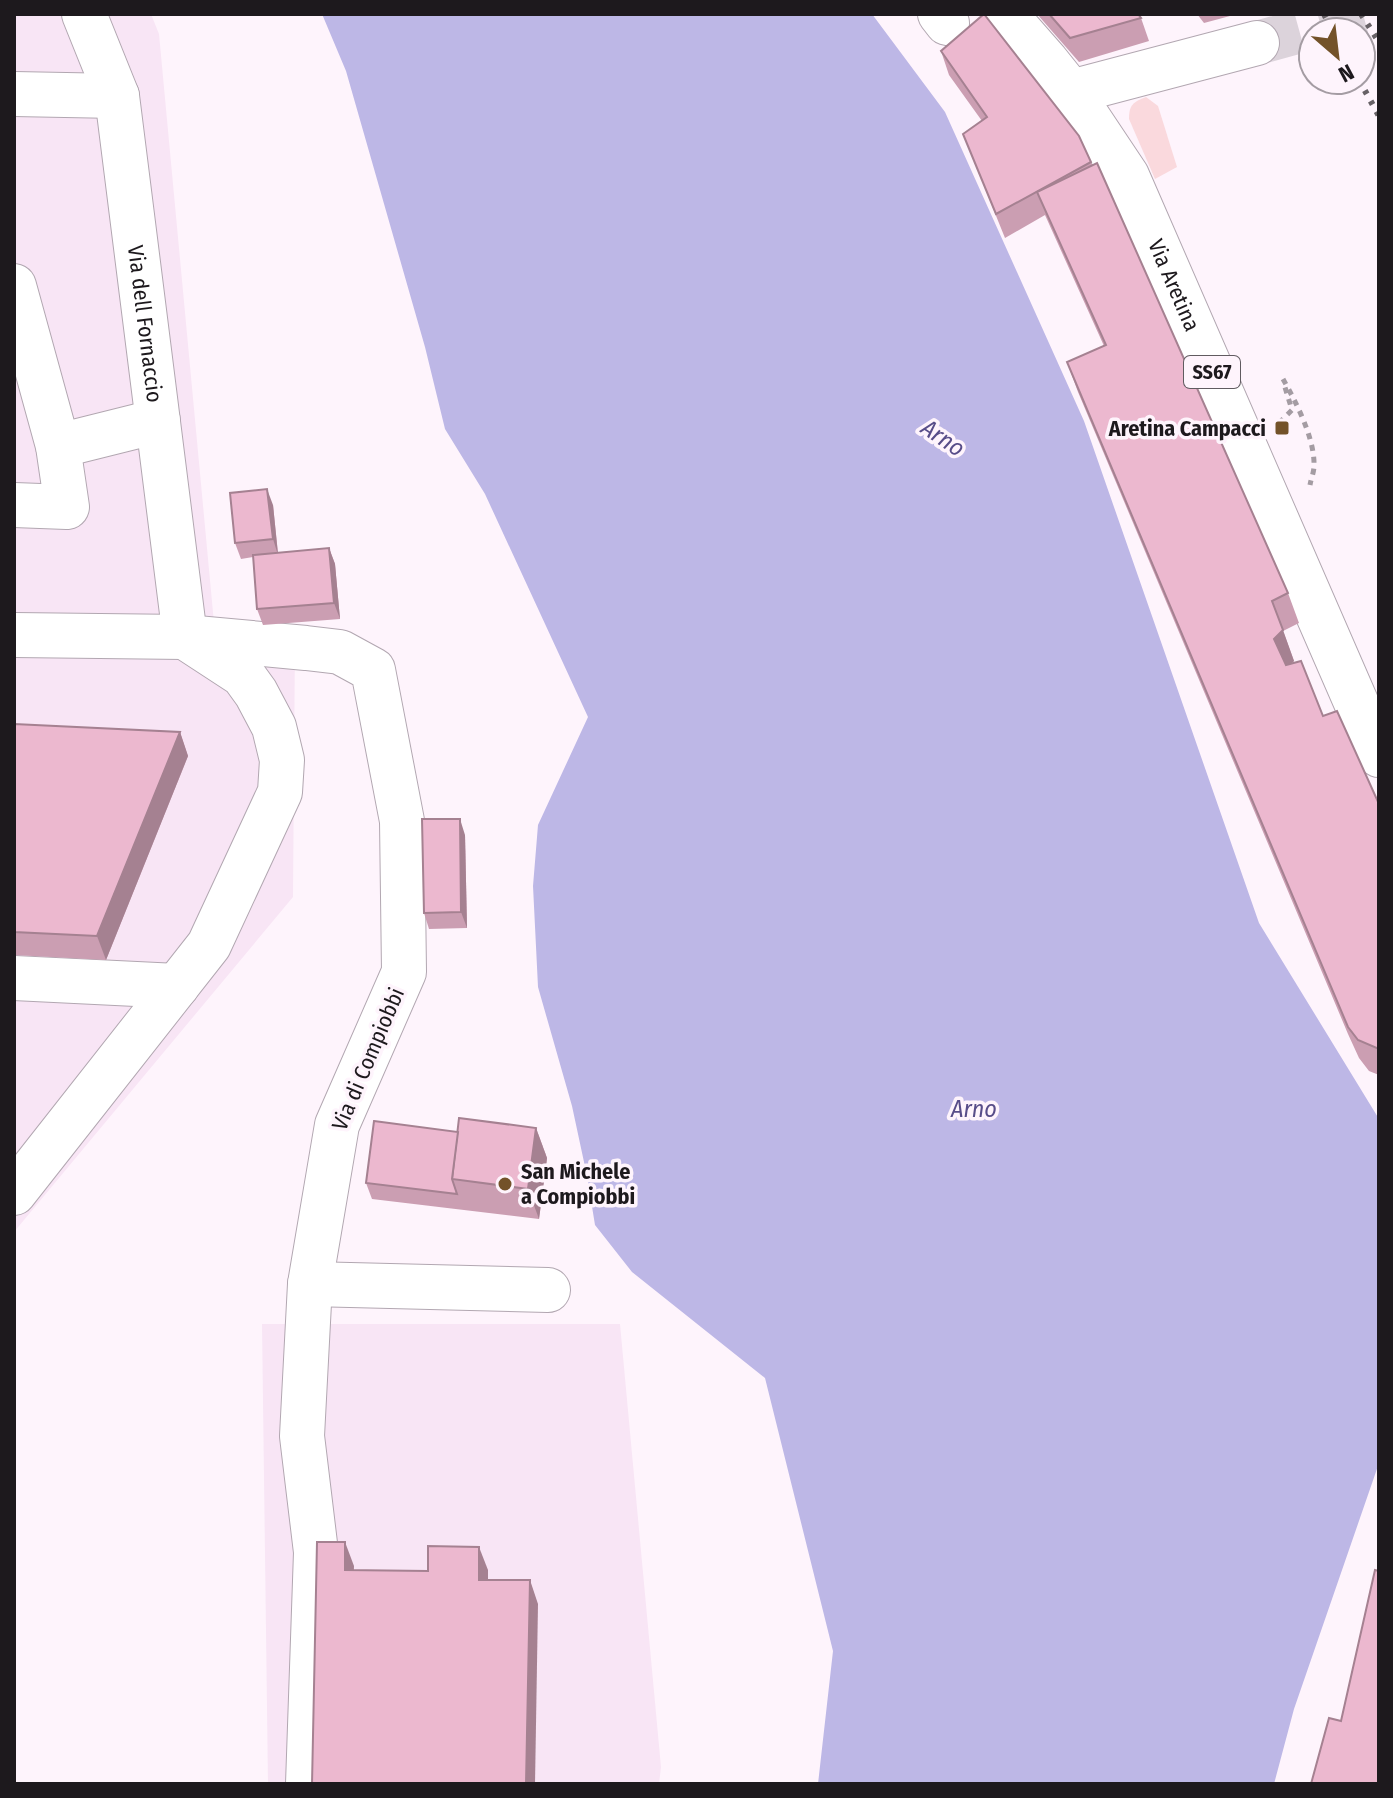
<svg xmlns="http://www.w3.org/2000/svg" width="1393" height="1798" font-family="'Fira Sans Condensed',sans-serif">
  <rect width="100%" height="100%" fill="#fef4fc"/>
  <g fill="#f8e5f5">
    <polygon points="14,14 151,14 159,34 214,623 295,638 293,897 14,1232"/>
    <polygon points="262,1324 620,1324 661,1767 659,1784 268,1784"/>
  </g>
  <path fill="#fad9dd" d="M1146,97L1158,106L1177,167L1155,179L1129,119C1129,105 1133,102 1146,97Z"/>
  <polygon fill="#bdb7e6" points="322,14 872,14 945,112 1084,421 1259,923 1379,1119 1379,1463 1294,1709 1274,1784 818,1784 833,1651 765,1378 632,1272 595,1225 587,1176 572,1106 538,987 533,886 538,825 588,717 485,494 445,429 425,347 346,71"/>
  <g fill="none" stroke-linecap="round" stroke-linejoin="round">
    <polyline stroke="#dcd3db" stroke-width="44" stroke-dasharray="44 22" stroke-linecap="butt" points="1257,43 1363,14"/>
    <defs>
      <g id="minor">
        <path id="s1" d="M84,14L117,96L185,637"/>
        <polyline points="940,14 947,23"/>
        <polyline points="1071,92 1257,43"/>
        <polyline points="14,94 117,96"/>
        <polyline points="14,286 58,446 67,507 14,505"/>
        <polyline points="58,446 158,421"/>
        <polyline points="14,635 185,637 306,648 340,652 373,670 402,821 404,972 337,1125 310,1284 302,1436 316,1552 308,1784"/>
        <polyline points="14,978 177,986"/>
        <polyline points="14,1193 209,945 280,792 282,760 274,727 256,693 243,675 191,641"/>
        <polyline points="310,1284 548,1290"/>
      </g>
      <g id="major">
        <path id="s2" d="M1005,14L1047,62L1071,92L1127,176L1379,755"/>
      </g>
    </defs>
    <use href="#minor" stroke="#b2a7b1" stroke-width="46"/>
    <use href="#major" stroke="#b2a7b1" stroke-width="46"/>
    <g stroke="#a49ca3" stroke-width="5" stroke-dasharray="6 6" stroke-linecap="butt">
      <path d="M1283,379C1296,402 1315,439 1314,466C1314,472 1311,479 1310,485"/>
      <polyline points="1279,423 1292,410 1284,384"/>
    </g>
    <use href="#minor" stroke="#fff" stroke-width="44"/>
    <use href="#major" stroke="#fff" stroke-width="44"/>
    <g stroke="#676166" stroke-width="6" stroke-dasharray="4 8" stroke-linecap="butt">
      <polyline points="1324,14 1333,32"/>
      <polyline points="1361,14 1379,42"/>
      <polyline points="1359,80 1379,116"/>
    </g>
  </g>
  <g fill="#cb9eb2">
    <polygon points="1037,14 1138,14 1141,18 1149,41 1079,62"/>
    <polygon points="1197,14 1230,14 1230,16 1204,23"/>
    <polygon points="941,51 1079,136 1288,593 1299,623 1283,631 1294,661 1291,664 1379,804 1379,1075 1369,1071 1359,1058 1348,1034 1078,392 1067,362 1104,346 1045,215 1005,238 963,134 982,121 949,75"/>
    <polygon points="273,505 278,553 329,548 335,564 340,619 263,625 257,609 253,557 241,559 235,543"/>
    <polygon points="14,724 180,732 188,756 106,960 14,955"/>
    <polygon points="465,835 467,928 429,929 424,913"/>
    <polygon points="536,1128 547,1158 539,1219 372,1199 366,1183 458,1132"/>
  </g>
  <g fill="#a58191">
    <polygon points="267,489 273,505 278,555 273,539"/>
    <polygon points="329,548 335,564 340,619 334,603"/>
    <polygon points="1283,630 1294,661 1285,670 1274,639"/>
    <polygon points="180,732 188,756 106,960 97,936"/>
    <polygon points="460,819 465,835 467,928 461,912"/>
    <polygon points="536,1128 547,1158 539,1219 528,1189"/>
    <polygon points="345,1542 354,1566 353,1593 345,1570"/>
    <polygon points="479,1547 488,1570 488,1603 479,1580"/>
    <polygon points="530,1580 538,1604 535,1784 526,1784"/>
  </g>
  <g fill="#ecb8cf" stroke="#a58191" stroke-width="2">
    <polygon points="984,14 1079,136 1091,162 996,214 963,134 987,117 941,51"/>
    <polygon points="1049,14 1138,14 1141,18 1070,38"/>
    <polygon points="1097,163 1288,593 1272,601 1283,630 1274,639 1286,665 1301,661 1323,716 1337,711 1379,804 1379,1049 1358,1040 1348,1027 1067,362 1106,345 1037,192"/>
    <polygon points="267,489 273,539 235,543 230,493"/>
    <polygon points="329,548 334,603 257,609 253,555"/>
    <polygon points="14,724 180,732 97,936 14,932"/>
    <polygon points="422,819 460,819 461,912 424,913"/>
    <polygon points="459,1118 536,1128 528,1189 452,1179"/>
    <polygon points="374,1121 458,1132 452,1179 457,1194 366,1183"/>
    <polygon points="317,1542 345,1542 345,1570 428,1571 428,1546 479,1547 479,1580 530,1580 526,1784 312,1784"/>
    <polygon points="1375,1570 1379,1571 1379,1784 1311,1784 1329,1718 1341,1721"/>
  </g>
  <g fill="#735229" stroke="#fef4fc" stroke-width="3">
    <rect x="1274" y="420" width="16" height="16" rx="4"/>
    <circle cx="505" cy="1184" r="8"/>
  </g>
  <g text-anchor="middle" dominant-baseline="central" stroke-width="7" stroke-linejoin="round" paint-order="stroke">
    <rect fill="#fef4fc" stroke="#605b60" stroke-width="2" x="1184" y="356" width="56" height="32" rx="6"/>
    <g font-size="20" font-weight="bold" fill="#1d191d">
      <text x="1212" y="372">SS67</text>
    </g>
    <g font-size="22" fill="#1d191d" stroke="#fef4fc">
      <text stroke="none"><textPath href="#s2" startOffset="322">Via Aretina</textPath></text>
      <text stroke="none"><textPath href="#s1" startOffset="318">Via dell Fornaccio</textPath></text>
      <text transform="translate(368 1059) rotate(-67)">Via di Compiobbi</text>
    </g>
    <g font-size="22" font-weight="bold" fill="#1d191d" stroke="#fef4fc" text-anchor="end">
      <text x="1266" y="428">Aretina Campacci</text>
      <text x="521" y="1171" text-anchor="start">San Michele<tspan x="521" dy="25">a Compiobbi</tspan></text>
    </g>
    <g font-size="24" font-style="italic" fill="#584d89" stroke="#fef4fc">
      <text transform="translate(943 438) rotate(34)">Arno</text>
      <text x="974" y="1109">Arno</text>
    </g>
  </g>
  <rect width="1393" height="1798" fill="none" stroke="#1d191d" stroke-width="32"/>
  <g transform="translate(1337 56) rotate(152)"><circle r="38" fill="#fef4fc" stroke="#a49ca3" stroke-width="2"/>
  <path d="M0-6L14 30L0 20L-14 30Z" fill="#735229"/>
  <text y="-12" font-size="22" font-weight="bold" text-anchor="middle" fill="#1d191d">N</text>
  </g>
</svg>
